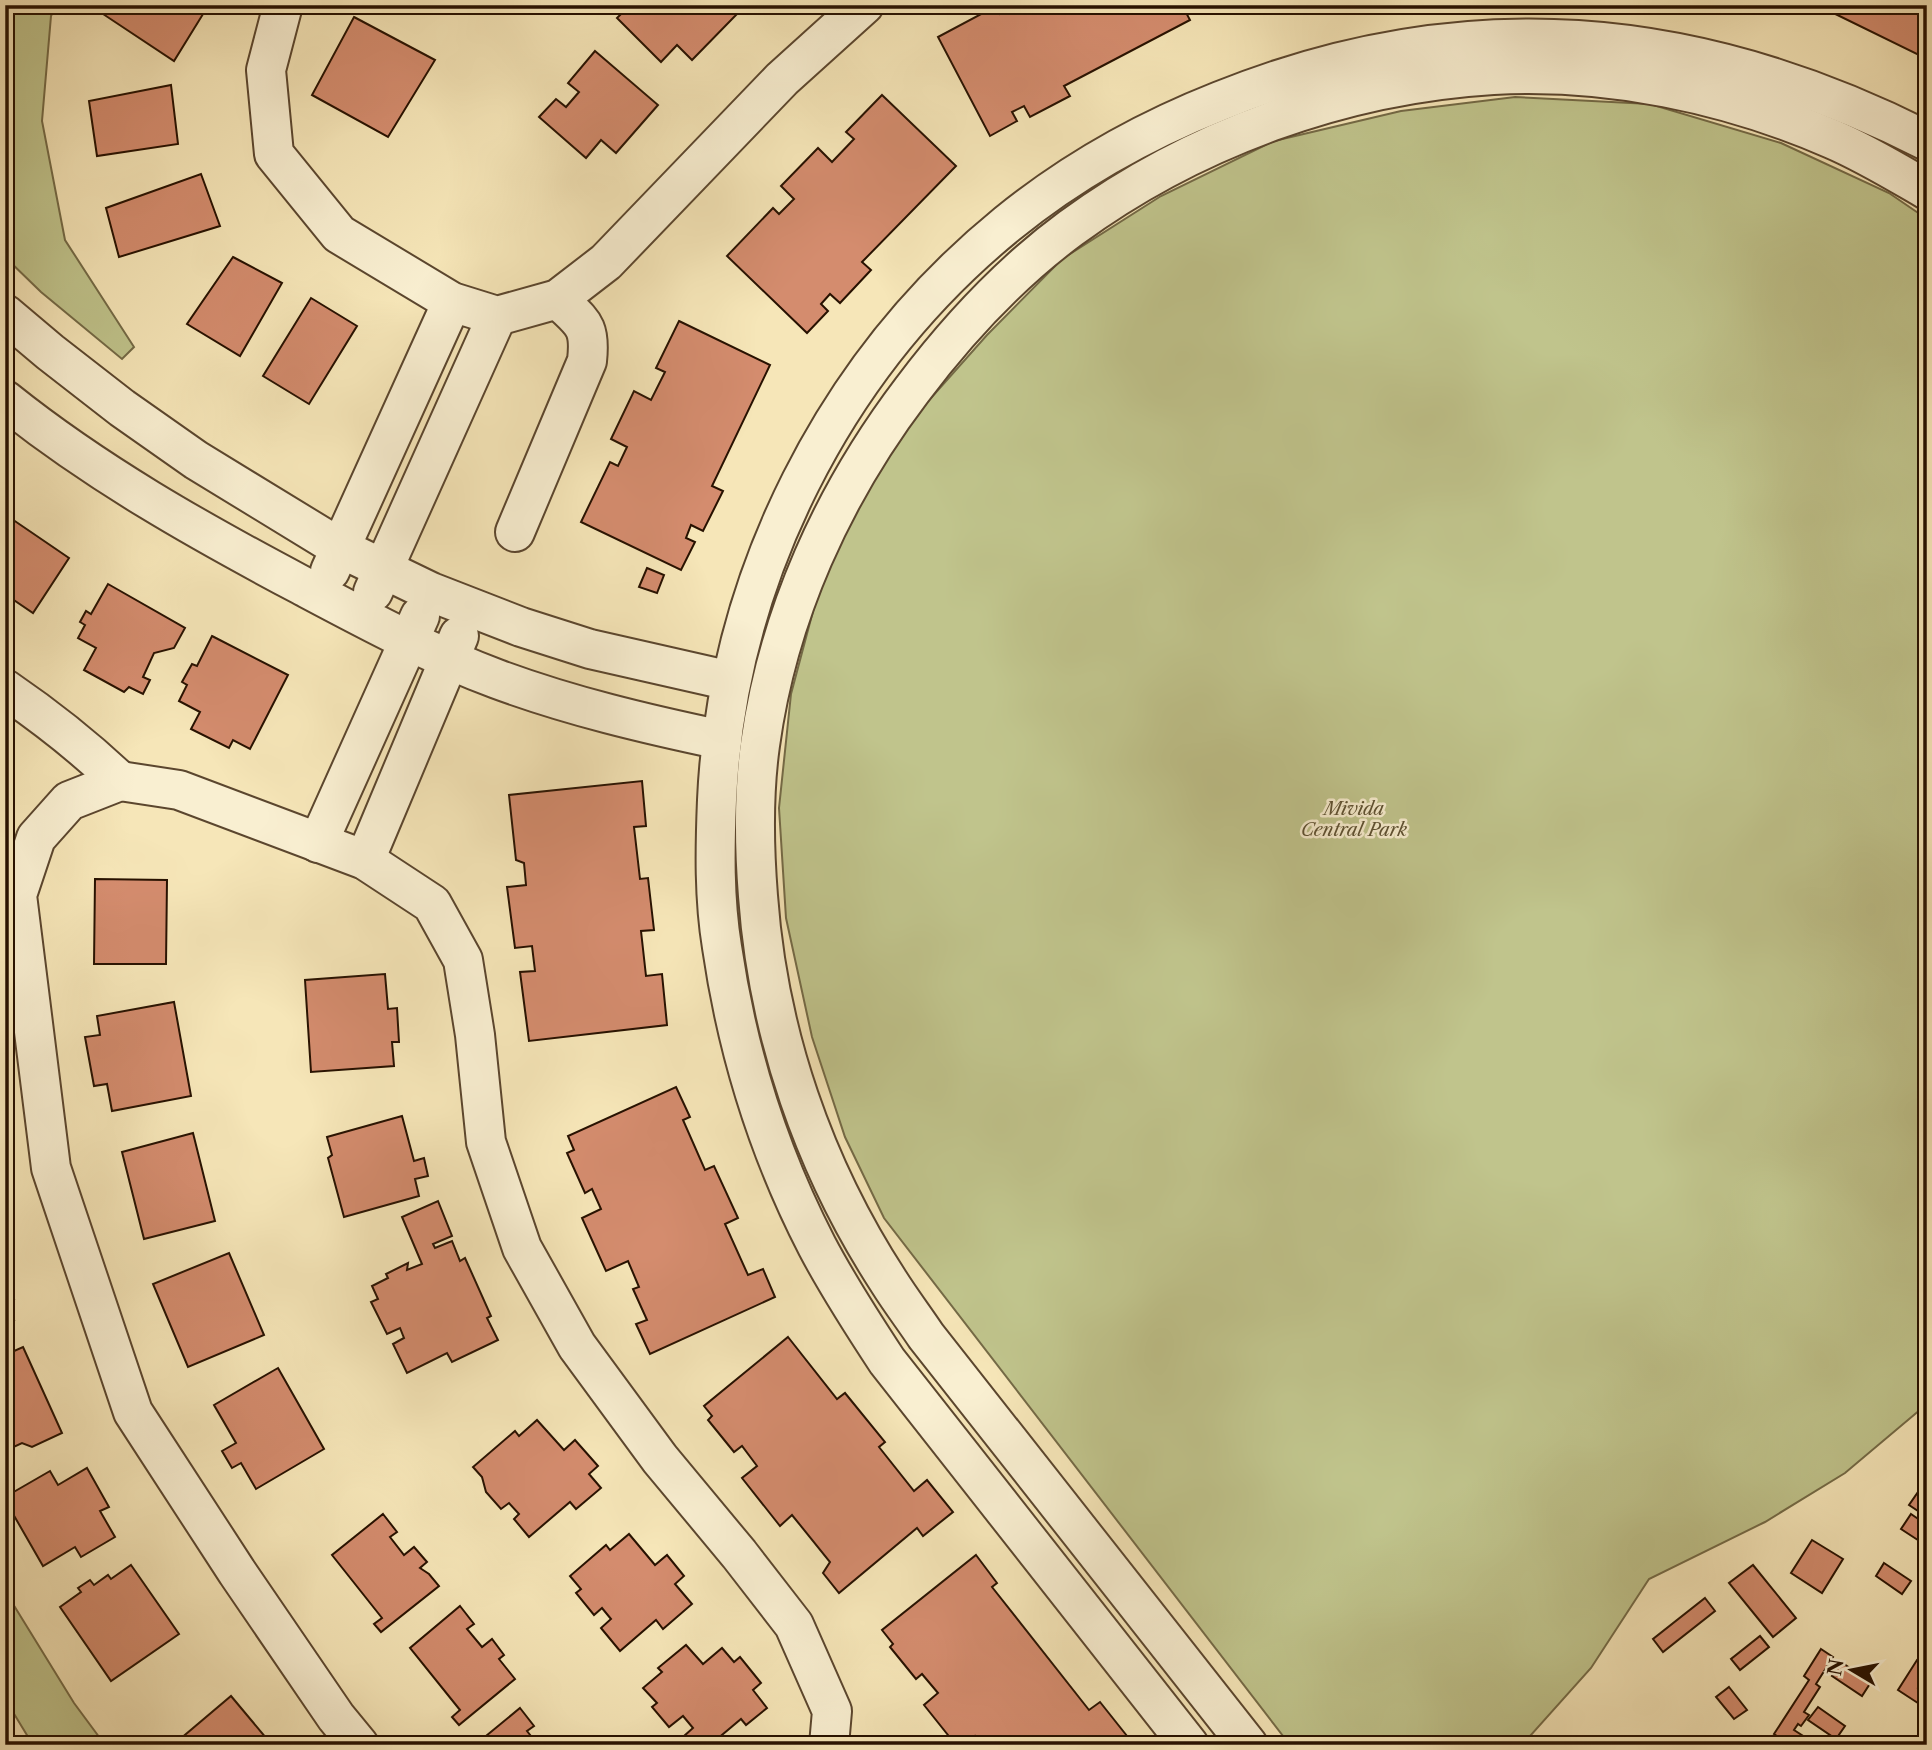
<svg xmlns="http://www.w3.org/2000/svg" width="1932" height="1750" font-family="'Libre Caslon Text',serif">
  <rect width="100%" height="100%" fill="#f6e6b8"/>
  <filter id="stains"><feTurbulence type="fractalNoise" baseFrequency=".00286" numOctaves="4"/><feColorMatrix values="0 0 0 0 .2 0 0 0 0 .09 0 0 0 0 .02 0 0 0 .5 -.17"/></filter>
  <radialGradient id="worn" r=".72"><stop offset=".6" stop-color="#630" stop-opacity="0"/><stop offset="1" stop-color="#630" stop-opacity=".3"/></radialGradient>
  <g fill="#c0c48c" stroke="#746a46" stroke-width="2">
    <polygon points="5,5 56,5 51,16 42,121 65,240 134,347 122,359 41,292 5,257"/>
    <polygon points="1515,97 1650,104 1781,143 1889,193 1927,219 1927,1350 1921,1409 1845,1473 1765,1522 1649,1579 1591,1668 1522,1745 1290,1745 884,1218 845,1137 812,1037 786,918 779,808 791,694 825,566 898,435 987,335 1062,259 1161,196 1274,141 1401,111"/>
    <polygon points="5,1591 74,1703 105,1745 33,1745 5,1699"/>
  </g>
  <g fill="#d48c6e" stroke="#271100" stroke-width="2">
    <polygon points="107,5 206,5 208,6 174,61 103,14"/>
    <polygon points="438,5 454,5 450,12"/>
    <polygon points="630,5 639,5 644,10 649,5 726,5 736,15 692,60 677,45 661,62 617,18"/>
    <polygon points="1017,5 1182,5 1190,20 1064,86 1070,96 1030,117 1024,106 1012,112 1017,121 990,136 938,37 996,6 1000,14"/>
    <polygon points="1817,5 1927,5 1927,59"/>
    <polygon points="354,17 435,60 388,137 312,95"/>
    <polygon points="595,51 658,105 616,153 601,140 586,158 539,117 556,99 566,107 579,92 568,83"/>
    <polygon points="171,85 178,144 97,156 89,101"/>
    <polygon points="882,95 956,166 862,262 871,270 840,303 830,294 821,304 828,311 807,333 727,256 773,208 779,214 794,199 781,186 818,148 832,162 854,139 846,132"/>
    <polygon points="201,174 220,226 119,257 106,208"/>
    <polygon points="233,257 282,283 240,356 187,324"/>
    <polygon points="311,298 357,326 309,404 263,376"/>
    <polygon points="679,321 770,365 712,486 723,491 703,531 691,525 686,538 695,542 681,570 581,522 610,462 618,466 627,447 611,439 634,391 651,400 665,372 656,368"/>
    <polygon points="6,515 69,558 33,613 5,594"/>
    <polygon points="647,568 664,575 657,593 639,587"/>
    <polygon points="108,584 185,628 174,648 154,653 143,677 150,680 143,694 129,687 124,692 84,670 96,648 78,638 85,625 80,622 86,611 91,614"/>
    <polygon points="212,636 288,675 250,749 233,740 229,748 191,729 200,712 179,701 187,685 182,682 192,664 197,666"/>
    <polygon points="642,781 646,826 634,827 640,879 648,878 654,930 641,931 646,976 662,974 667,1025 529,1041 520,972 535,971 532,946 515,948 507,887 526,885 524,863 516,860 509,795"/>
    <polygon points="95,879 167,880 166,964 94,964"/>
    <polygon points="385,974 388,1009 397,1008 399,1042 392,1042 394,1066 311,1072 305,980"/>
    <polygon points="174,1002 191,1096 112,1111 107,1084 94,1086 85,1037 100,1035 97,1016"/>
    <polygon points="676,1087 690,1117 683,1120 705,1170 714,1166 738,1218 725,1224 748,1275 763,1269 775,1297 650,1354 636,1324 647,1320 633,1289 639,1287 628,1261 606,1271 582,1218 601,1209 592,1189 585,1193 567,1153 574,1150 568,1136"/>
    <polygon points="402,1116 414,1161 424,1158 428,1176 415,1179 419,1196 344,1217 328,1158 332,1155 327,1137"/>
    <polygon points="193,1133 215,1221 144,1239 122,1152"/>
    <polygon points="438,1201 452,1236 433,1244 435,1248 452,1241 460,1261 465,1258 491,1316 487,1318 498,1340 452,1362 447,1353 407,1373 393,1344 404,1338 400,1328 387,1334 371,1302 378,1299 372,1286 388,1278 386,1274 408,1263 407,1270 422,1264 402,1217"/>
    <polygon points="229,1253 264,1335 188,1367 153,1284"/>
    <polygon points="6,1274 14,1299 7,1301 14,1320 5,1322"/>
    <polygon points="788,1337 837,1399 845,1393 885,1442 879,1447 914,1491 927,1480 953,1512 923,1536 917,1528 839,1593 823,1573 830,1562 792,1515 780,1526 742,1478 757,1466 742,1446 734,1452 708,1420 712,1416 704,1406"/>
    <polygon points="23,1347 62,1433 32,1447 22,1443 5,1451 5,1355"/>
    <polygon points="278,1368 324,1449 256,1489 241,1463 232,1468 222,1451 236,1443 214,1405"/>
    <polygon points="537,1420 564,1450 575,1440 598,1466 589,1474 601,1488 576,1509 570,1502 529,1537 514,1519 519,1514 509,1503 501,1509 486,1492 482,1477 473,1467 515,1431 519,1436"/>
    <polygon points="87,1468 109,1507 100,1511 115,1537 81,1557 75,1547 43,1566 5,1500 5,1497 50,1471 58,1485"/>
    <polygon points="1927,1479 1927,1517 1909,1505"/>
    <polygon points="383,1514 397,1532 390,1537 404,1555 414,1547 427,1562 420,1568 429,1574 439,1586 381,1632 374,1624 382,1618 332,1555"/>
    <polygon points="1911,1514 1927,1525 1927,1546 1901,1529"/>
    <polygon points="629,1534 655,1565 667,1555 684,1576 675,1584 692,1604 663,1629 656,1620 620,1651 601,1628 611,1619 602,1608 594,1615 576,1593 581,1589 570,1576 606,1545 610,1550"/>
    <polygon points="1812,1540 1843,1559 1822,1593 1791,1573"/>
    <polygon points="976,1555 997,1583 992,1587 1089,1710 1100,1702 1131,1741 1126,1745 982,1745 975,1736 964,1745 956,1745 924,1705 938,1693 922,1674 916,1679 890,1647 893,1644 882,1630"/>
    <polygon points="1884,1563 1911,1581 1902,1594 1876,1576"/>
    <polygon points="131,1565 179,1634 111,1681 60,1607 81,1592 78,1588 90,1580 94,1585 108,1575 111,1579"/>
    <polygon points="1753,1565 1796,1618 1773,1637 1729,1583"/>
    <polygon points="1705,1598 1715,1611 1663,1652 1653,1639"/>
    <polygon points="460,1606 474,1624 467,1629 482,1647 492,1639 504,1655 499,1659 515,1679 459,1725 452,1717 460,1710 410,1648"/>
    <polygon points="1760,1636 1769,1647 1740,1670 1731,1659"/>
    <polygon points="686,1645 703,1664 722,1648 734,1662 740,1657 761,1683 753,1690 767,1708 746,1725 741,1719 710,1745 689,1745 683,1737 693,1728 683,1716 669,1727 652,1707 657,1703 643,1688 662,1672 658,1668"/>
    <polygon points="1821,1649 1833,1657 1816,1684 1820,1687 1804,1712 1809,1715 1801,1726 1798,1724 1794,1730 1811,1741 1808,1745 1790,1745 1774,1734 1809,1680 1804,1676"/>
    <polygon points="1917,1660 1927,1666 1927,1683 1923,1680 1918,1688 1927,1694 1927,1709 1898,1690"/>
    <polygon points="1841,1662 1871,1682 1862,1696 1832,1676"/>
    <polygon points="1729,1687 1747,1710 1734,1719 1716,1697"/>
    <polygon points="231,1696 272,1745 173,1745"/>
    <polygon points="1818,1707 1845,1726 1836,1739 1808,1720"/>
    <polygon points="520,1708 534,1726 527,1731 538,1745 475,1745"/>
    <polygon points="1873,1739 1874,1745 1857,1745 1857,1740"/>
  </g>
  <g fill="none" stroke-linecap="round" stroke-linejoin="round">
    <defs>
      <g id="minor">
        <polyline points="283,5 266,70 274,154 339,234 452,302 497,316 558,299 606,262 782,79 864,5"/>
        <polyline points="5,314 50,352 122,408 196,460 340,548 431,592 521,627 590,649 731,681"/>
        <path d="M5,400C96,473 199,531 301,585C365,619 430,654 497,679C570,706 646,724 722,740"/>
        <path d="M515,532L587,361C591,324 582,323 558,299"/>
        <polyline points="330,571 452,302"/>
        <polyline points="373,592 497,316"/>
        <path d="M5,689C46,717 84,747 120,781"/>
        <polyline points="318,843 420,616"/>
        <polyline points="365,860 459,636"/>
        <polyline points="359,1745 336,1717 237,1572 133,1412 51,1168 17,895 36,838 69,801 120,781 179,790 365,860 432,904 463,960 475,1035 486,1142 522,1248 577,1346 660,1459 739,1554 794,1625 832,1711 829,1745"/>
        <path d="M1189,1745L887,1361C862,1323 838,1286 817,1246C769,1153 737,1050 722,947C714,898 715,849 717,800C727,578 834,365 1007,224C1071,172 1144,131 1220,101C1463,3 1695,23 1927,141"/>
        <path d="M1248,1745L926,1336C914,1318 901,1301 889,1282C814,1167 768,1034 758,896C754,846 753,795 760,745C778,615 833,494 912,390C957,330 1010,273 1071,228C1192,139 1343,84 1493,75C1609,69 1726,93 1832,139C1865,153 1896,172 1927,190"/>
      </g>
    </defs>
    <use href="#minor" stroke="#5b462e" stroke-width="42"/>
    <use href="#minor" stroke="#f9efd1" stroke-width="38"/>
  </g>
  <g text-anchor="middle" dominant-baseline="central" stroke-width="5" stroke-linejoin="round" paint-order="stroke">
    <g font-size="18" font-style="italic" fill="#5d5031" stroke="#f9efd1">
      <text x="1354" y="809">Mivida<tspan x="1354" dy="21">Central Park</tspan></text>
    </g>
  </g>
  <rect width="1932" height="1750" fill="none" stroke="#f6e6b8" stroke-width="28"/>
  <rect x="7" y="7" width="1918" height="1736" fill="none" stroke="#271100" stroke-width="3.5"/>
  <rect x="14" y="14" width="1904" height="1722" fill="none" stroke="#271100" stroke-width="2"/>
  <g transform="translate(1852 1670) rotate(280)" stroke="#f9efd1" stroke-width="5" paint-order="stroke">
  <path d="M0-5L12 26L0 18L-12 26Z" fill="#271100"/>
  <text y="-10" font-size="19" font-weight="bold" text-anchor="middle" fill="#271100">N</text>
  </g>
  <rect width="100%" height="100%" filter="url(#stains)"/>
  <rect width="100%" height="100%" fill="url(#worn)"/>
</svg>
